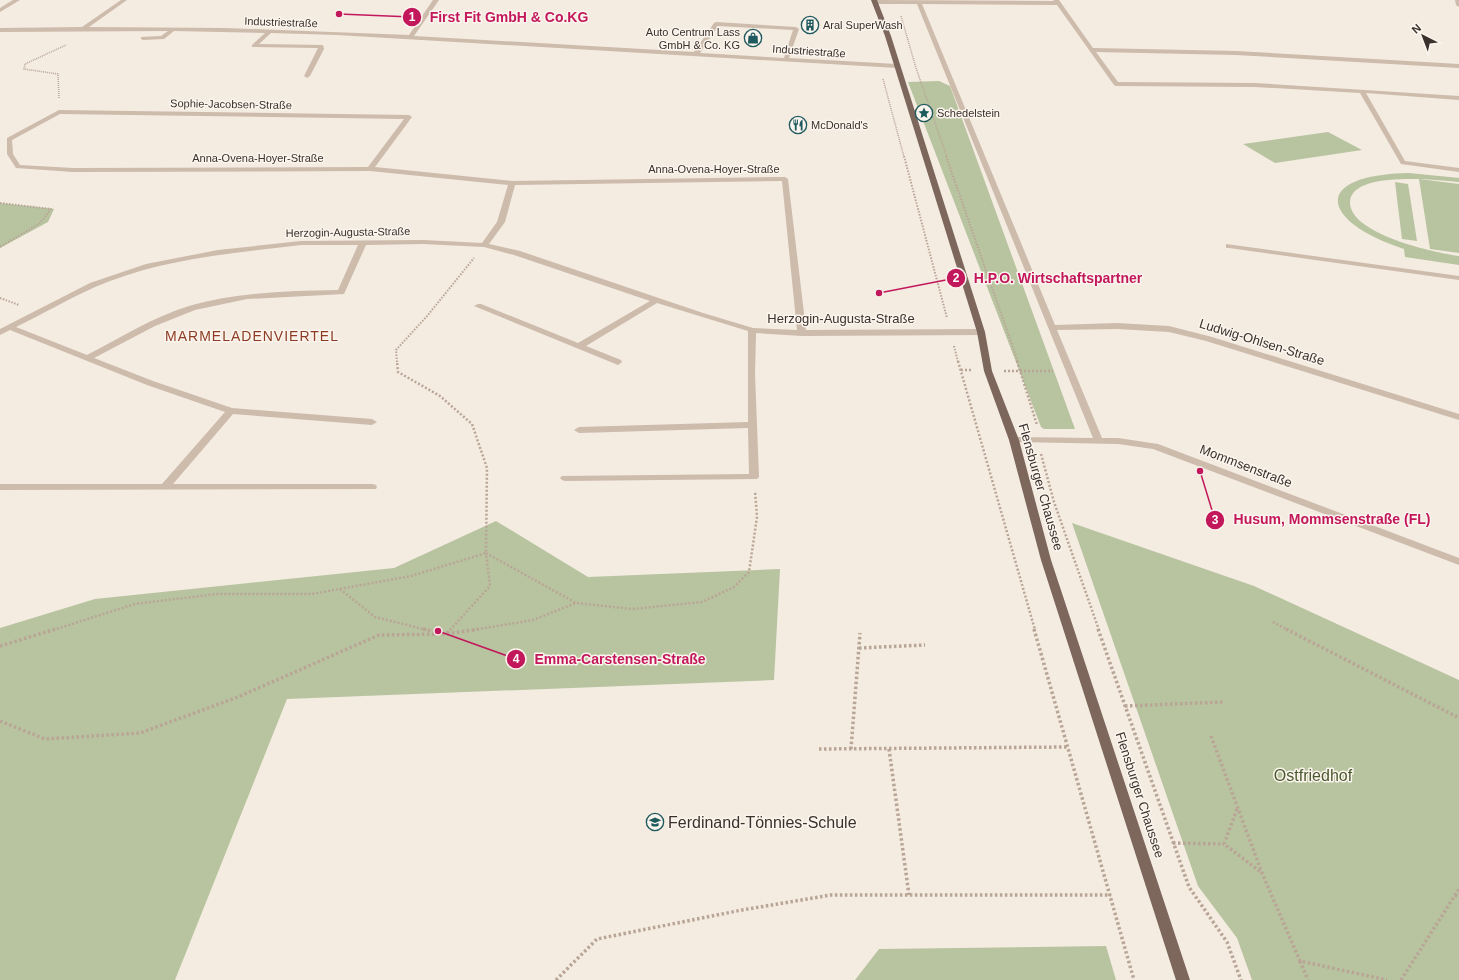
<svg xmlns="http://www.w3.org/2000/svg" width="1459" height="980" font-family="Arial,sans-serif">
  <rect width="100%" height="100%" fill="#f4ebe1"/>
  <g fill="#b8c4a0">
    <polygon points="939,81 950,86 1075,429 1044,429 1041,427 908,82"/>
    <polygon points="1328,132 1362,150 1275,163 1243,144"/>
    <path d="M1409,173L1459,178V182C1439,180 1351,170 1350,202C1349,234 1435,253 1459,256V265L1405,257L1404,249C1321,222 1309,175 1409,173Z"/>
    <polygon points="1419,179 1459,184 1459,253 1430,249"/>
    <polygon points="1395,182 1408,184 1417,241 1402,239"/>
    <polygon points="0,203 54,209 48,222 0,248"/>
    <polygon points="496,521 588,577 780,569 774,680 287,699 175,980 0,980 0,628 95,599 394,568"/>
    <polygon points="1072,523 1254,586 1459,680 1459,980 1252,980 1237,938 1198,886"/>
    <polygon points="1106,946 1116,980 855,980 879,949"/>
  </g>
  <g fill="none" stroke-linecap="round" stroke-linejoin="round">
    <g stroke="#b9a596" stroke-width="1.5" stroke-dasharray="1 1" stroke-linecap="butt">
      <polyline points="901,16 916,68 947,157"/>
      <polyline points="883,79 904,157"/>
      <polyline points="59,98 58,74 24,69 25,64 66,45"/>
    </g>
    <g stroke="#b9a596" stroke-width="2" stroke-dasharray="1.5 1.5" stroke-linecap="butt">
      <polyline points="904,156 947,318"/>
      <polyline points="946,156 1018,362"/>
      <polyline points="0,203 51,209 40,223 0,247"/>
      <polyline points="0,298 19,305"/>
      <polyline points="954,346 958,362"/>
      <polyline points="397,362 396,350 428,315 474,258"/>
    </g>
    <g stroke="#b9a596" stroke-width="2.5" stroke-dasharray="2 2" stroke-linecap="butt">
      <polyline points="958,361 1035,630"/>
      <polyline points="1017,361 1037,425"/>
      <polyline points="961,370 973,370"/>
      <polyline points="1004,371 1053,371"/>
      <polyline points="1041,454 1054,502 1099,630"/>
      <polyline points="486,553 576,603 632,609 702,602 734,587 749,572 757,517 755,491"/>
      <polyline points="340,589 375,617 427,630"/>
      <polyline points="1273,622 1288,630"/>
      <polyline points="53,630 135,604 216,594 312,594 411,576 486,553 487,468 472,424 440,396 398,372 397,361"/>
      <polyline points="450,630 490,586 486,553"/>
      <polyline points="473,630 533,620 576,603"/>
    </g>
    <g stroke="#b9a596" stroke-width="3.5" stroke-dasharray="2.5 2.5" stroke-linecap="butt">
      <polyline points="423,629 441,633"/>
      <polyline points="1034,629 1134,980"/>
      <polyline points="1098,629 1189,887 1227,942 1241,980"/>
      <polyline points="1286,629 1459,718"/>
      <polyline points="447,633 451,629"/>
      <polyline points="0,646 56,629"/>
      <polyline points="859,648 925,645"/>
      <polyline points="1125,706 1223,702"/>
      <polyline points="0,721 45,739 140,733 238,697 379,635 446,634 480,629"/>
      <polyline points="1211,736 1262,873 1300,961 1387,980"/>
      <polyline points="819,749 1067,747"/>
      <polyline points="851,749 860,633"/>
      <polyline points="889,749 909,895"/>
      <polyline points="1237,809 1224,844 1262,873"/>
      <polyline points="1173,843 1224,844"/>
      <polyline points="1455,895 1459,897"/>
      <polyline points="1300,961 1308,980"/>
      <polyline points="556,980 597,939 742,910 831,895 1111,895"/>
      <polyline points="1401,980 1459,889"/>
    </g>
    <g fill="#cdbbac" fill-rule="evenodd">
      <polygon points="13,0 20,0 0,12 0,8"/>
      <path d="M121,0H127L89,27L225,28L409,35L433,0H439L414,36L694,52L714,23L716,22L796,27L799,29L789,58L897,64L900,66L897,68L337,35L271,33L259,44L323,45L324,49L310,76L307,78L304,76L318,48L252,47V45L265,33L174,31L164,39L143,40L141,39V37L161,36L168,31L0,32V28L82,27ZM718,26L793,30L784,58L700,53Z"/>
      <polygon points="1053,0 1059,0 1093,48 1236,51 1459,64 1459,68 1236,55 1096,52 1118,82 1255,83 1459,96 1459,100 1366,93 1405,161 1459,168 1459,172 1401,164 1360,93 1255,87 1116,86 1114,85 1057,5 922,4 1055,325 1117,323 1169,326 1212,337 1459,414 1459,420 1206,341 1169,332 1117,329 1057,330 1102,438 1118,438 1158,444 1459,558 1459,565 1153,449 1118,444 1011,442 1009,440 1011,438 1014,437 1093,438 917,4 875,4 872,2 875,0 1054,1"/>
      <polygon points="1455,0 1459,0 1459,7 1456,5"/>
      <path d="M59,110L409,115L412,117L375,167L512,181L785,177L788,179L806,330L981,329L985,332L981,335L802,336L756,333L755,374L759,477L757,479L565,481L562,480L560,478L562,476L749,474L748,428L579,433L574,430L579,427L748,422V331L657,303L586,346L621,360L622,362L618,365L474,306L478,304H481L578,343L650,301L514,255L484,247L423,244L366,245L344,294L247,299L195,310L155,326L94,358L153,381L232,408L372,419L377,422L372,425L233,414L173,484H372L376,485L377,487L376,489L0,490V484H162L225,412L147,385L10,330L0,335V329L90,283L146,264L218,250L301,241L423,240L482,243L497,222L508,185L370,171L73,172L16,168L7,154V138ZM60,114L404,119L368,167L73,168L20,165L13,154L12,140ZM782,181L797,330L753,328L703,313L520,251L489,244L505,222L515,185ZM301,245H358L338,290C288,291 237,292 189,306C153,317 120,338 87,355L16,327C43,314 68,299 95,287C160,259 232,253 301,245Z"/>
      <polygon points="1226,244 1459,276 1459,280 1229,248 1226,248"/>
    </g>
    <polygon fill="#7d675c" fill-rule="evenodd" points="871,0 877,0 891,36 985,332 992,371 1019,440 1051,560 1190,980 1176,980 1041,560 1009,440 984,371 977,332 885,36"/>
  </g>
  <defs>
    <symbol id="building-ring" viewBox="-11 -11 22 22"><circle r="9.5" fill="#fbf5ee" stroke="#1f5a5e" stroke-width="1.5"/><path d="M-4-6H4V6H1V3H-1V6H-4ZM-2.5-4.3h1.7v1.8h-1.7ZM.8-4.3h1.7v1.8H.8ZM-2.5-1h1.7V.8h-1.7ZM.8-1h1.7V.8H.8Z" fill="#1f5a5e"/></symbol>
    <symbol id="shop-ring" viewBox="-11 -11 22 22"><circle r="9.5" fill="#fbf5ee" stroke="#1f5a5e" stroke-width="1.5"/><path d="M-5-2.5h2.3a2.7 3.5 0 0 1 5.4 0H5L5.5 6h-11ZM-1.5-2.5h3a1.5 2.3 0 0 0-3 0Z" fill="#1f5a5e"/></symbol>
    <symbol id="sight-ring" viewBox="-11 -11 22 22"><circle r="9.5" fill="#fbf5ee" stroke="#1f5a5e" stroke-width="1.5"/><path d="M0-6L1.8-2.2L6-1.7L2.9 1.2L3.7 5.4L0 3.3L-3.7 5.4L-2.9 1.2L-6-1.7L-1.8-2.2Z" fill="#1f5a5e"/></symbol>
    <symbol id="restaurant-ring" viewBox="-11 -11 22 22"><circle r="9.5" fill="#fbf5ee" stroke="#1f5a5e" stroke-width="1.5"/><path d="M-5-6h1v4h1v-4h1v4h1v-4h1v5L-1.5 .5V6h-2V.5L-5-1ZM5-6V6H3V1.5H1.5Q1.5-4 5-6Z" fill="#1f5a5e"/></symbol>
    <symbol id="school-ring" viewBox="-11 -11 22 22"><circle r="9.5" fill="#fbf5ee" stroke="#1f5a5e" stroke-width="1.5"/><path d="M0-5L7-2L0 1L-7-2ZM-4 1L0 2.5L4 1V4Q0 6-4 4Z" fill="#1f5a5e"/></symbol>
  </defs>
  <g fill-rule="evenodd">
    <use href="#building-ring" x="800" y="15" width="20" height="20"/>
    <use href="#shop-ring" x="743" y="28" width="20" height="20"/>
    <use href="#sight-ring" x="914" y="103" width="20" height="20"/>
    <use href="#restaurant-ring" x="788" y="115" width="20" height="20"/>
    <use href="#school-ring" x="645" y="812" width="20" height="20"/>
  </g>
  <g text-anchor="middle" dominant-baseline="central" stroke-width="3" stroke-linejoin="round" paint-order="stroke">
    <g font-size="11" fill="#3b302b" stroke="#fbf5ee">
      <text transform="translate(281 22) rotate(2)">Industriestraße</text>
      <text transform="translate(809 51) rotate(4)">Industriestraße</text>
      <text transform="translate(231 104) rotate(1)">Sophie-Jacobsen-Straße</text>
      <text x="258" y="158">Anna-Ovena-Hoyer-Straße</text>
      <text x="714" y="169">Anna-Ovena-Hoyer-Straße</text>
      <text transform="translate(348 232) rotate(-1)">Herzogin-Augusta-Straße</text>
    </g>
    <g font-size="11" fill="#3b302b" stroke="#fbf5ee" text-anchor="start">
      <text x="823" y="25">Aral SuperWash</text>
      <text x="740" y="32" text-anchor="end">Auto Centrum Lass<tspan x="740" dy="13">GmbH &amp; Co. KG</tspan></text>
      <text x="937" y="113">Schedelstein</text>
      <text x="811" y="125">McDonald's</text>
    </g>
    <g font-size="13" fill="#3b302b" stroke="#fbf5ee">
      <text x="841" y="318">Herzogin-Augusta-Straße</text>
      <text transform="translate(1262 342) rotate(17)">Ludwig-Ohlsen-Straße</text>
      <text transform="translate(1246 466) rotate(21)">Mommsenstraße</text>
      <text transform="translate(1041 487) rotate(74)">Flensburger Chaussee</text>
      <text transform="translate(1140 795) rotate(72)">Flensburger Chaussee</text>
    </g>
    <g font-size="14" letter-spacing="1" fill="#8c3b22" stroke="#fbf5ee">
      <text x="252" y="336">MARMELADENVIERTEL</text>
    </g>
    <g font-size="16" fill="#4a5a2e" stroke="#fbf5ee">
      <text x="1313" y="775">Ostfriedhof</text>
    </g>
    <g font-size="16" fill="#3b302b" stroke="#fbf5ee" text-anchor="start">
      <text x="668" y="822">Ferdinand-Tönnies-Schule</text>
    </g>
  </g>
  <path fill="none" stroke="#c2185b" stroke-width="1.5" d="M339 14L412 17M879 293L956 278M1200 471L1215 520M438 631L516 659"/>
  <g fill="#c2185b" stroke="#fbf5ee" stroke-width="1.5">
    <circle cx="339" cy="14" r="4"/>
    <circle cx="879" cy="293" r="4"/>
    <circle cx="1200" cy="471" r="4"/>
    <circle cx="438" cy="631" r="4"/>
    <circle cx="412" cy="17" r="10"/>
    <circle cx="956" cy="278" r="10"/>
    <circle cx="1215" cy="520" r="10"/>
    <circle cx="516" cy="659" r="10"/>
  </g>
  <g font-size="12" text-anchor="middle" font-weight="bold" fill="#fff">
    <text x="412" y="21">1</text>
    <text x="956" y="282">2</text>
    <text x="1215" y="524">3</text>
    <text x="516" y="663">4</text>
  </g>
  <g font-size="14" text-anchor="middle" font-weight="bold" fill="#c2185b" stroke="#fbf5ee" stroke-width="3" stroke-linejoin="round" paint-order="stroke">
    <text x="509" y="22">First Fit GmbH &amp; Co.KG</text>
    <text x="1058" y="283">H.P.O. Wirtschaftspartner</text>
    <text x="1332" y="524">Husum, Mommsenstraße (FL)</text>
    <text x="620" y="664">Emma-Carstensen-Straße</text>
  </g>
  <g transform="translate(1423 36) rotate(318)" stroke="#fbf5ee" stroke-width="3" paint-order="stroke">
  <path d="M0-3L7 15L0 10L-7 15Z" fill="#3b302b"/>
  <text y="-6" font-size="11" font-weight="bold" text-anchor="middle" fill="#3b302b">N</text>
  </g>
</svg>
